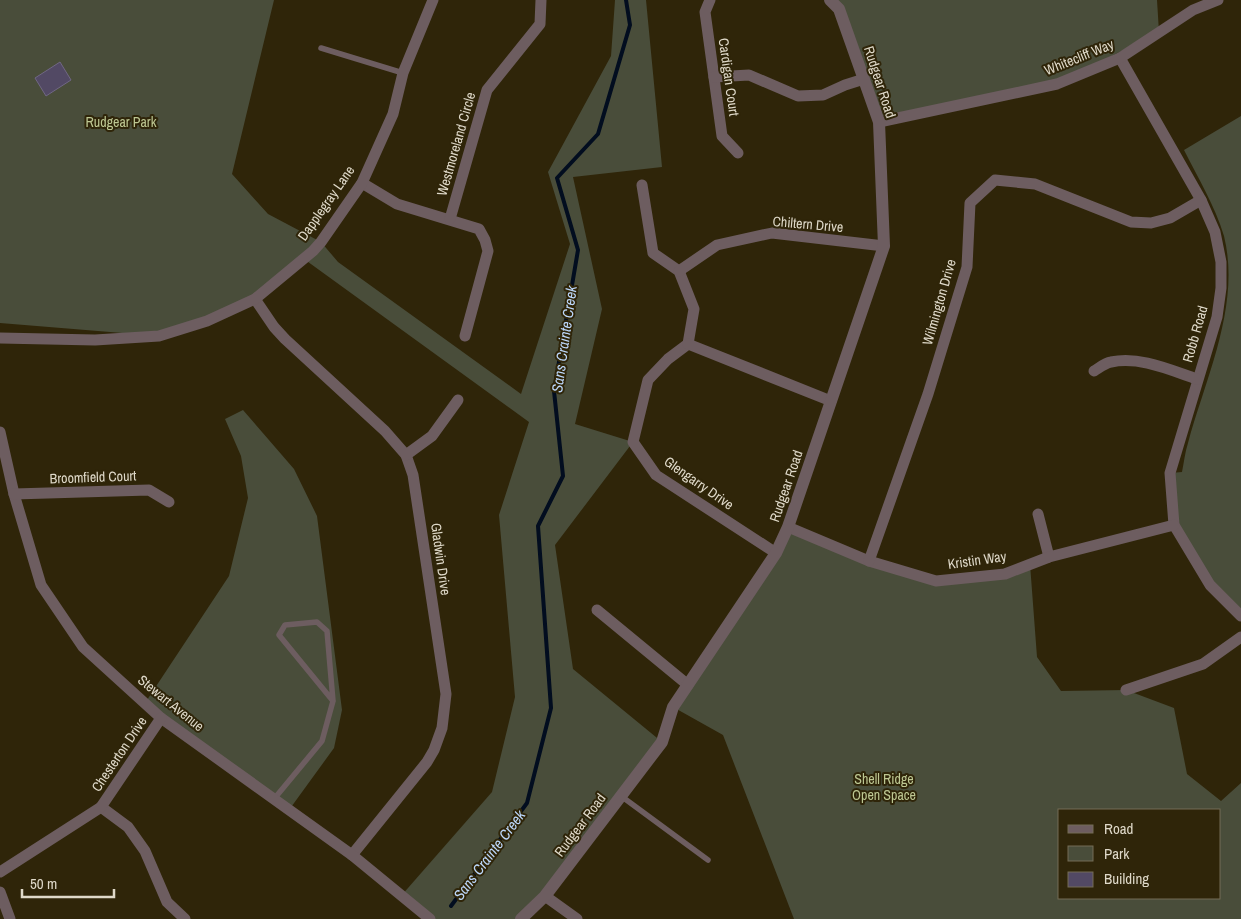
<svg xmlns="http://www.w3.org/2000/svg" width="1241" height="919" font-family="'Archivo Narrow',sans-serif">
  <rect width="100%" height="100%" fill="#2f2509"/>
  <g fill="#494d3a" fill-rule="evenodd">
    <polygon points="0,0 274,0 232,174 268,214 321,242 338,262 521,394 570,244 548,172 611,56 615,0 646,0 662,167 573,177 602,309 575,424 633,442 555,545 573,669 662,742 521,919 430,919 401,896 492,792 515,697 499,515 529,422 304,259 255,299 159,336 0,323"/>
    <polygon points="830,0 1157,0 1159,32 1057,84 879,122"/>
    <path d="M1241,116V616L1210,585L1174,525L1170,473L1182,472C1184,462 1185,452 1188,443C1206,377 1241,305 1224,236C1215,206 1198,178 1184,150Z"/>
    <polygon points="243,410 294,469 317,516 342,710 334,748 289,810 145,703 229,576 248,498 241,456 225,419"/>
    <path d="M788,527L936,581L1030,564L1037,657L1061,691L1126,690L1174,708L1187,774L1221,801L1241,783V919H794L723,735L673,707ZM1060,810H1220V898H1060Z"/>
  </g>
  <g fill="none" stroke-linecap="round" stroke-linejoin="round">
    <polyline stroke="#020d1f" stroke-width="4" points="451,906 527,803 551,708 538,526 563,476 554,391 578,250 557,178 598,134 630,25 626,0"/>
  </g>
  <polygon fill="#524964" stroke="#706784" points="60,62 71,80 46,96 35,78"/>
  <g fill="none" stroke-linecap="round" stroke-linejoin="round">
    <g stroke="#6d5d60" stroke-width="5.5">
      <polyline points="321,48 403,73"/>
      <polyline points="621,796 708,860"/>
      <polyline points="274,799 322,741 333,701 327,631 317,622 285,625 279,635 333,701"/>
    </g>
    <g stroke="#6d5d60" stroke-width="11">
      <polyline points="710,0 705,12 722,136 738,153"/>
      <polyline points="1120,58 1201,200 1215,232 1221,262 1221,288 1217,317 1170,473 1174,525 1210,585 1241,616"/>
      <polyline points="714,77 749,75 798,96 823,95 845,85 864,79"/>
      <polyline points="879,122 1057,84 1120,58 1193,10 1218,0"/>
      <polyline points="362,183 397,204 479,229 485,240 488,251 465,336"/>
      <polyline points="642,185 653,253 679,271 694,309 688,344 668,359 648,380 633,442 656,475 776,553"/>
      <polyline points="450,219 487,90 540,24 541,0"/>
      <polyline points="679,271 717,245 772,233 884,246"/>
      <polyline points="255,299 274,327 285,339 385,431 406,455 413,475 446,694 442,728 434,750 427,762 352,855"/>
      <polyline points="0,338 95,340 159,336 207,321 255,299 313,251 321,242 362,183 393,114 403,73 433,0"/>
      <polyline points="688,344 831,401"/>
      <path d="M1094,371C1099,368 1105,363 1111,362C1140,356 1170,370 1197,379"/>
      <polyline points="0,432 14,494 41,585 83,647 161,718 352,855 430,919"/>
      <polyline points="406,455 432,436 458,400"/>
      <polyline points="14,494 149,490 169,502"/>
      <polyline points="1038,514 1049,557"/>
      <polyline points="788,527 869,561 936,581 1005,574 1049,557 1174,525"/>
      <polyline points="869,561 928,394 967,267 970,203 995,180 1035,184 1131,222 1151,223 1170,218 1201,200"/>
      <polyline points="597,610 688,685"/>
      <polyline points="1126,690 1203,664 1241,637"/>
      <polyline points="101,807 128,827 145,851 167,902 185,919"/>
      <polyline points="0,872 101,807 161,718"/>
      <polyline points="0,892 10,919"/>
      <polyline points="545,896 577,919"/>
    </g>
    <polyline stroke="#6d5d60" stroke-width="12" points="521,919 545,896 662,742 673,707 776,553 788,527 884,246 879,122 839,9 830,0"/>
  </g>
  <g text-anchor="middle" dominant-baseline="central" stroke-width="4" stroke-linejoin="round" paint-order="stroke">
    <g font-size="14" fill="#dfd9c9" stroke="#2f2509">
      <text transform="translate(1079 57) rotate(-22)">Whitecliff Way</text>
      <text transform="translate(729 77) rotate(82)">Cardigan Court</text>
      <text transform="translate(880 82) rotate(72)">Rudgear Road</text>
      <text transform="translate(456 144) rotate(-74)">Westmoreland Circle</text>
      <text transform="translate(326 203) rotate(-55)">Dapplegray Lane</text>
      <text transform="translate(808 224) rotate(5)">Chiltern Drive</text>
      <text transform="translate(939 302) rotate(-74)">Wilmington Drive</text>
      <text transform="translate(1195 334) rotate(-74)">Robb Road</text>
      <text transform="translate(93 477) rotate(-2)">Broomfield Court</text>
      <text transform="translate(699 483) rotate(35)">Glengarry Drive</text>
      <text transform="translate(786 486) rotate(-71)">Rudgear Road</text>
      <text transform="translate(441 559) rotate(82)">Gladwin Drive</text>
      <text transform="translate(977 560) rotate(-8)">Kristin Way</text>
      <text transform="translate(171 703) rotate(39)">Stewart Avenue</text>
      <text transform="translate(119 754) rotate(-56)">Chesterton Drive</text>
      <text transform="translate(580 825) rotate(-53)">Rudgear Road</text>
    </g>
    <g font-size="14" fill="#bec893" stroke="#2f2509">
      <text x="121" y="122">Rudgear Park</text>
      <text x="884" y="779">Shell Ridge<tspan x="884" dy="16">Open Space</tspan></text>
    </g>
    <g font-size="15" font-style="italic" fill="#bcd7fa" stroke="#2f2509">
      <text transform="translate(564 339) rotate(-82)">Sans Crainte Creek</text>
      <text transform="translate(489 855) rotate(-53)">Sans Crainte Creek</text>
    </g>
  </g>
  <rect x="1058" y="809" width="162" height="90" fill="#2f2509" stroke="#756d56"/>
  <rect x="1068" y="825" width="25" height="8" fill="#6d5d60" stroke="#756d56"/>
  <text x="1104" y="834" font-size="15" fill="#dfd9c9">Road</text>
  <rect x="1068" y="846" width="25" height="15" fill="#494d3a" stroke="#756d56"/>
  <text x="1104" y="859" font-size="15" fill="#dfd9c9">Park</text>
  <rect x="1068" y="872" width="25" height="15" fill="#524964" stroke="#756d56"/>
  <text x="1104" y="884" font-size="15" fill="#dfd9c9">Building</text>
  <path d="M22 889v8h92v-8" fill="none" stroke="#dfd9c9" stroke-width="2.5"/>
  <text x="30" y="889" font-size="15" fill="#dfd9c9" stroke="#2f2509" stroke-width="4" paint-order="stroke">50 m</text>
</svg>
